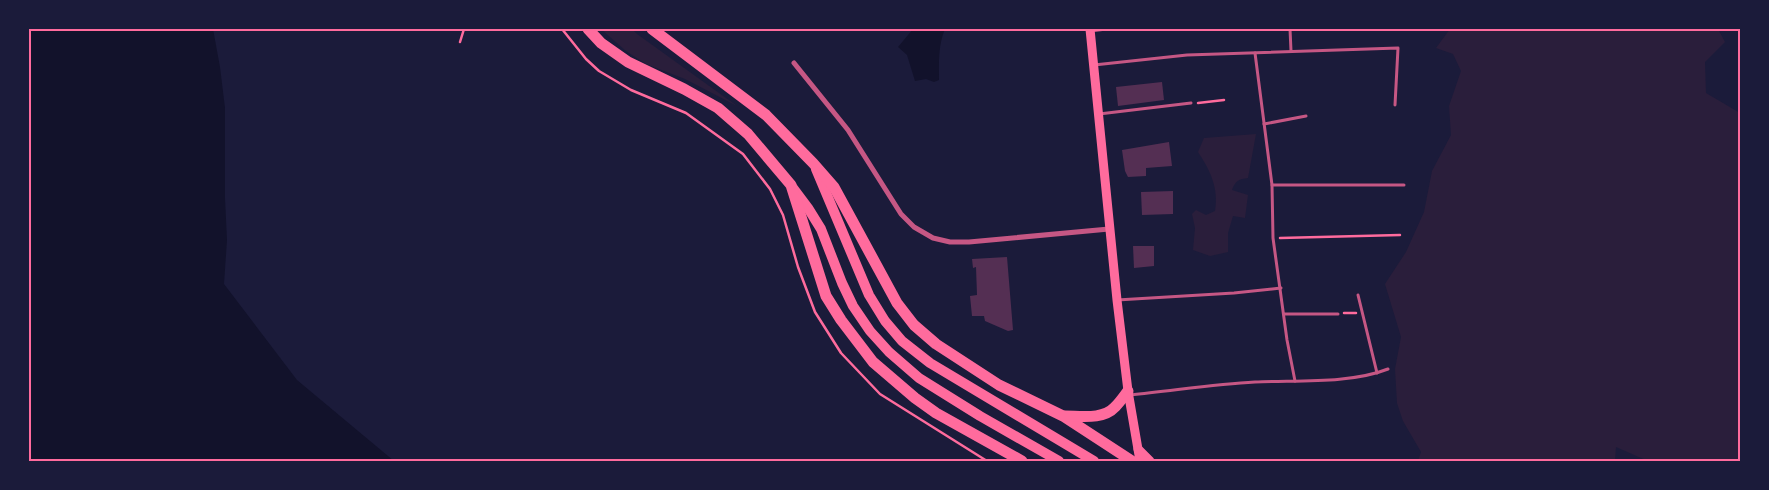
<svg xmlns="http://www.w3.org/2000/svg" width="1769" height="490" font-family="Lato,sans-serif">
	<rect width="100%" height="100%" fill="#1b1b3a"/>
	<g fill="#2a1e3b">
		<polygon points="601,29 632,29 637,34 737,106 685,79 646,64 626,51"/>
		<polygon points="1450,29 1718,29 1725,42 1705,62 1706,93 1740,113 1740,461 1648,461 1616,447 1615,461 1418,461 1421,452 1403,421 1397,403 1395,369 1401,337 1385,284 1406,252 1424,212 1432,171 1451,135 1449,106 1461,71 1453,54 1436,48"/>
		<path d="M1256 134 1248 178C1239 179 1235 181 1232 190L1248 195 1245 218 1233 216 1228 233V252L1210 256 1193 250 1195 228 1192 214 1196 210 1206 215 1215 211C1219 188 1210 170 1198 152L1204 138Z"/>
	</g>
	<g fill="#12122b">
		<polygon points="29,29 213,29 220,67 225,108 225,198 227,240 224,284 297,380 394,461 29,461"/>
		<path d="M913 29H945C938 46 939 62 939 80L934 82 926 79 915 81 907 55 898 47Z"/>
	</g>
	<g fill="#542f53">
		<polygon points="1162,82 1164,100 1118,106 1116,87"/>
		<polygon points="1169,142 1172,166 1146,168 1146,176 1128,177 1125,171 1122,150"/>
		<polygon points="1173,191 1173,214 1142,215 1141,192"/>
		<polygon points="1133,246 1154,246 1154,266 1134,268"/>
		<polygon points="1007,257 1013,330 1008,331 985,321 984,316 972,316 970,296 977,295 976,267 973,268 972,259"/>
	</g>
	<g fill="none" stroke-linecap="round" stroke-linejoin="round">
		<g stroke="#ff6b9d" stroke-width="2.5">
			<polyline points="562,29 586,59 599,71 631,90 686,113 743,154 770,189 783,215 798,267 815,312 841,353 880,394 987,461"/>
			<polyline points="460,42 464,29"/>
			<polyline points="1198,103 1224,100"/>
			<polyline points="1280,238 1400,235"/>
			<polyline points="1344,313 1356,313"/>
		</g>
		<g stroke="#c65784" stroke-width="3">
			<polyline points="1290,29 1291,51"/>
			<polyline points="1091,31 1106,29"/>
			<polyline points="1255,53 1272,185 1273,238 1287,340 1295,381"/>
			<polyline points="1094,65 1187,55 1398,48 1395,105"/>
			<polyline points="1099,114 1191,103"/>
			<polyline points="1264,124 1306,116"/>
			<polyline points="1272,185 1404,185"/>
			<polyline points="1358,295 1377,373"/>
			<polyline points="1117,300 1234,293 1281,288"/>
			<polyline points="1284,314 1338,314"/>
			<path d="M1130 395C1172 391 1214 384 1255 382 1296 380 1350 384 1388 369"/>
		</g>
		<polyline stroke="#c65784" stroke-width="5" points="794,63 848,130 901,214 914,227 933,238 950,242 969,242 1109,229"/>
		<g stroke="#ff6b9d" stroke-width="9">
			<polyline points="1090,29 1117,300 1128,391 1140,461"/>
			<polyline points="1138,449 1150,461"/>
		</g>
		<g stroke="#ff6b9d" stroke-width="10">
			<polyline points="816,169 869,295 885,321 902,341 930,363 1094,461"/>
			<polyline points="793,188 808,208 821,229 842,283 853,306 870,331 889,352 919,378 980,416 1059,461"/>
		</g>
		<g stroke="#ff6b9d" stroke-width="11">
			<polyline points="588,29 601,43 628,62 684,89 718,108 748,134 791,185 826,296 841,320 873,362 915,398 936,413 1022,461"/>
			<polyline points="652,29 766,115 813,163 834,187 897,303 914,325 936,344 999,385 1063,416 1132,461"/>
			<path d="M1065 416C1081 416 1103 420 1115 407 1120 402 1124 396 1128 391"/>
		</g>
	</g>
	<rect width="1769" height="490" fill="none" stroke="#1b1b3a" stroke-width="60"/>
	<rect x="30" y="30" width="1709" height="430" fill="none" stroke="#ff6b9d" stroke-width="2"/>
</svg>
